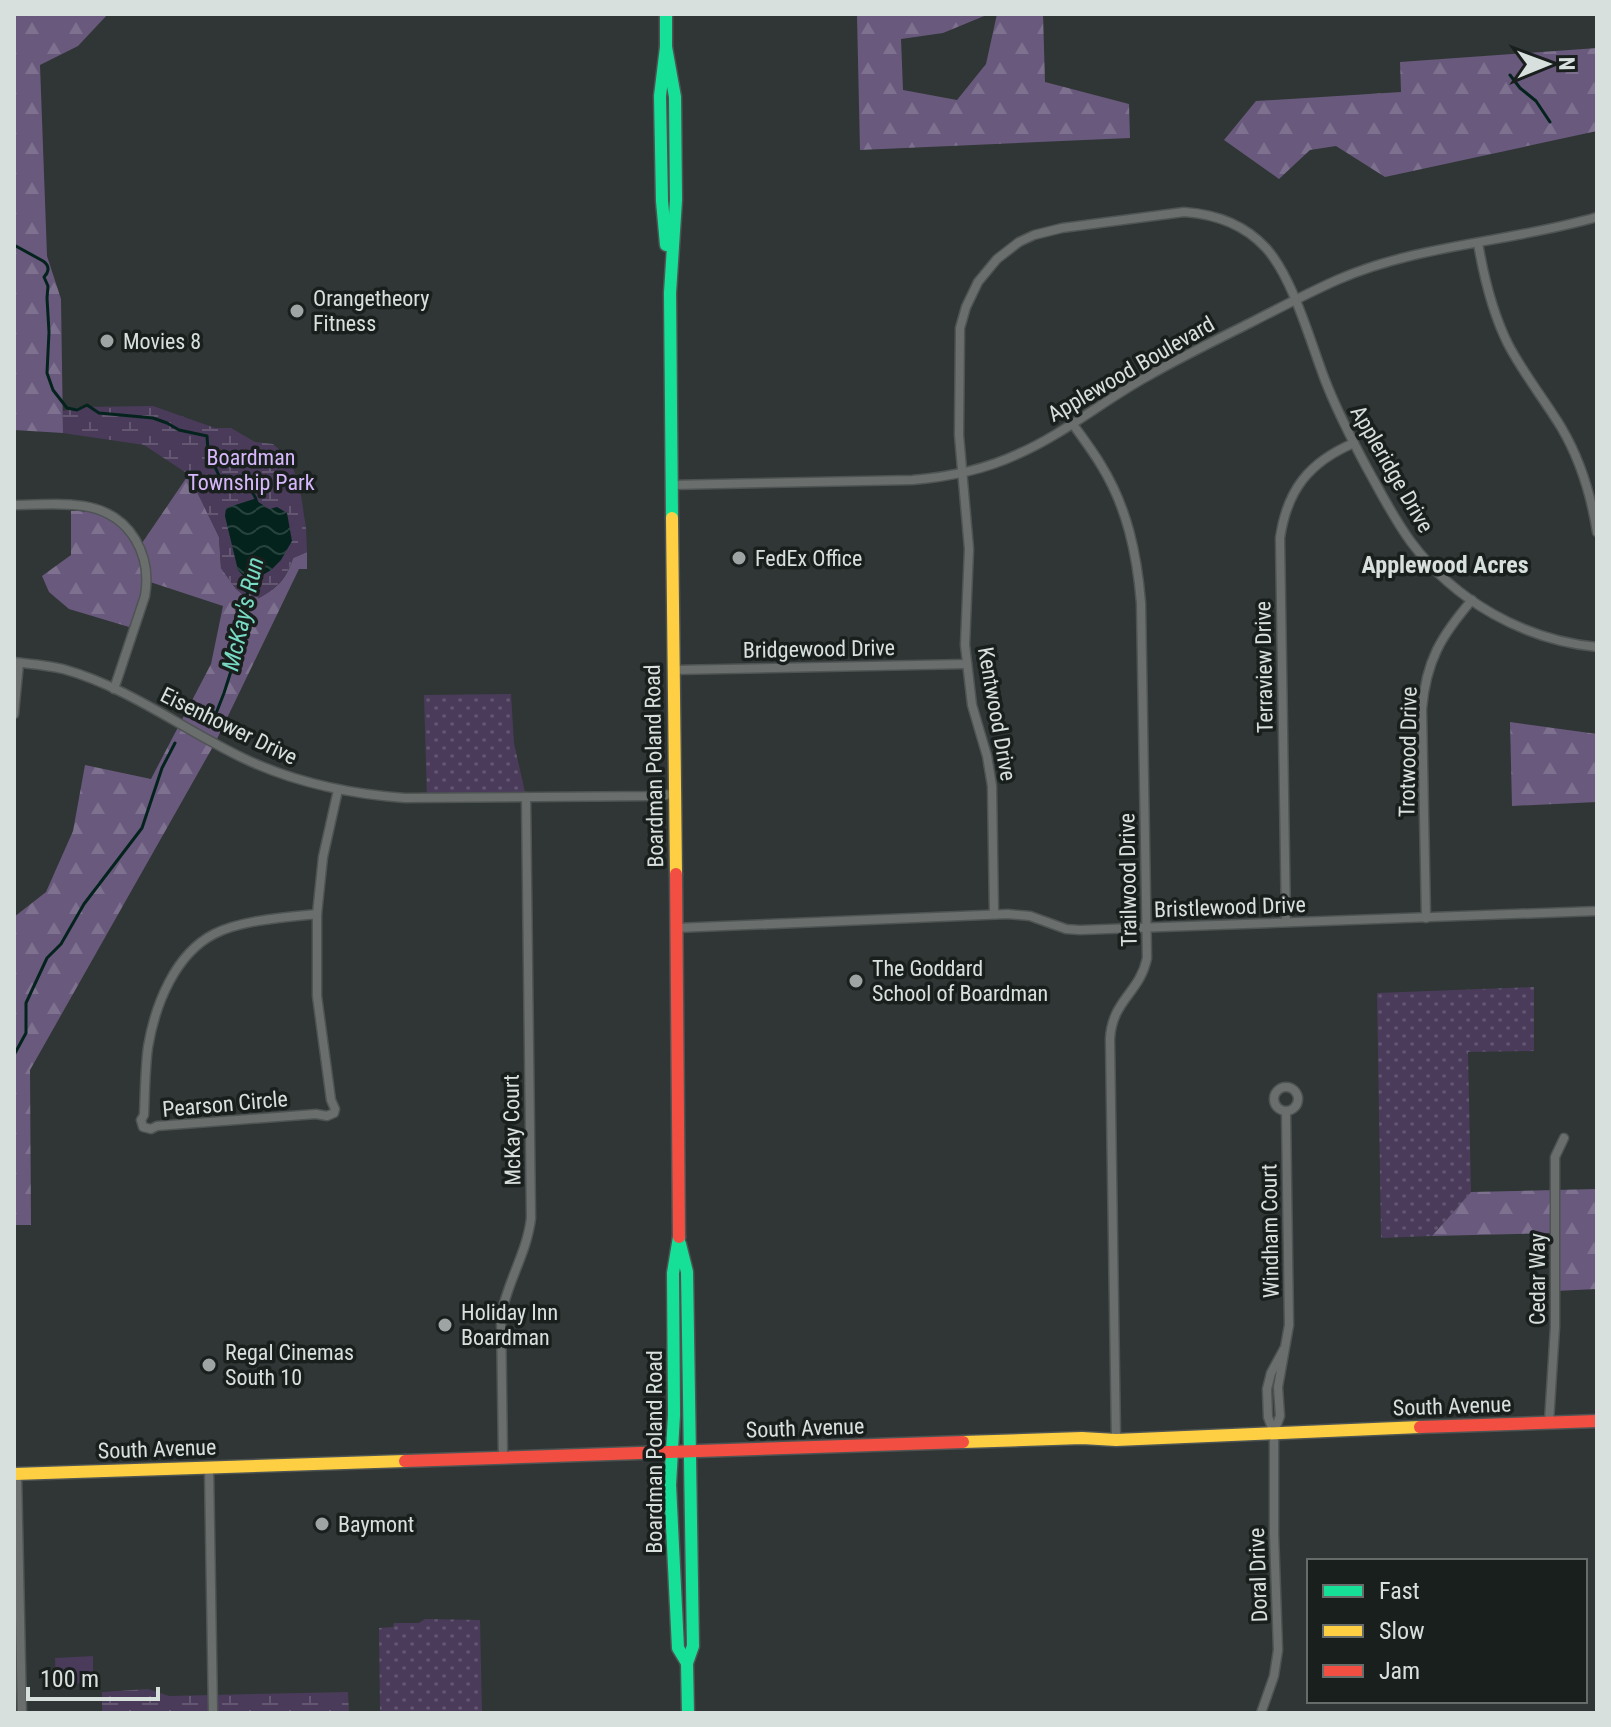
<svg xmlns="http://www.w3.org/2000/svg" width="1611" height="1727" font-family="'Roboto Condensed',sans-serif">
	<defs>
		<pattern id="green-dots" width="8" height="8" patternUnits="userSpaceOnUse" patternTransform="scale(2)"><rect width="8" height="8" fill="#4a3b5b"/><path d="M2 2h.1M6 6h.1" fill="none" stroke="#635772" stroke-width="1.8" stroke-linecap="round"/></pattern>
		<pattern id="forest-firs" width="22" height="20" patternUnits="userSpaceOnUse" patternTransform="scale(2)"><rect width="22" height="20" fill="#69597d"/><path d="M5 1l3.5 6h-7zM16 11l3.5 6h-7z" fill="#7e718f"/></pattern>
		<pattern id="wetland-marsh" width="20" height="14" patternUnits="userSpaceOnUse" patternTransform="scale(2)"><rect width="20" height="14" fill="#4a3b5b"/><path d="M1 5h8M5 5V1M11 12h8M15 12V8" fill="none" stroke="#635772"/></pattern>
		<pattern id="water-waves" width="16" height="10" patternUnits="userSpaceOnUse" patternTransform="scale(2)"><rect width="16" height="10" fill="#04231d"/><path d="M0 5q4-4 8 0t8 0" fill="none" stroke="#28433d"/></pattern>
	</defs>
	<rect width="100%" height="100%" fill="#2f3635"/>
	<g fill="url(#green-dots)">
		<polygon points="511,694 514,743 526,797 427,798 424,695"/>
		<polygon points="1534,987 1534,1051 1468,1052 1471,1192 1432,1236 1381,1238 1377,993"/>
		<polygon points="425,1619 480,1620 482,1713 380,1713 379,1628 393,1627 394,1623 419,1623"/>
	</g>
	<g fill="url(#forest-firs)">
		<polygon points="14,14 108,14 78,46 40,65 47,256 61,299 63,433 14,430"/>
		<polygon points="902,14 989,14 943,33 901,39 903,90 957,100 986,64 997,14 1043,14 1045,82 1129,104 1130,138 860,150 857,16"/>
		<polygon points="1597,48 1597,131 1385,177 1336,146 1310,150 1279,179 1224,140 1256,101 1401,92 1400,62"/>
		<path d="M189 474 219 537 221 568 236 589 251 601C273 592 286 582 293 558L307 552V569H299L215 743 30 1070 31 1225H14V917L46 892 73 831 85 765 151 779 211 664 223 606 147 581 140 546Z"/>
		<path d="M71 511C80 511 89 511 97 514 129 524 147 558 142 591 140 603 134 616 129 627L69 609 49 592 42 576 71 555Z"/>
		<polygon points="1510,722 1597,734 1597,802 1512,806"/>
		<polygon points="1597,1189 1597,1289 1555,1291 1554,1233 1432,1236 1471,1192"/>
	</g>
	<g fill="url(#wetland-marsh)" fill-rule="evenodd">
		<path d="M153 406 215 428H231L255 442 273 444 290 459 300 489 306 528 307 552 293 558C286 581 273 592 251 602L236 589 221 568 219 537 188 474 144 445 63 433V411L81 407ZM254 499 269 510 238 570 225 516Z"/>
		<polygon points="148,1689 169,1696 348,1692 349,1713 102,1713 102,1692"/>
	</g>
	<polygon fill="#4a3b5b" points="93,1656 93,1683 56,1684 55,1658"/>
	<polygon fill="url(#water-waves)" points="254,499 269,509 277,507 287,513 292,541 281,560 271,570 261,576 245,578 238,570 225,516 226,508"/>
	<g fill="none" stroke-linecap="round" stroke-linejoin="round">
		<g stroke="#04231d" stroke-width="3">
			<polyline points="1510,75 1520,88 1536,101 1550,122"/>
			<path d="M14 245 43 261C49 265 50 271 44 277L48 286 47 298 49 332 47 373 53 390 67 408 77 410 87 405 99 413 153 418 167 423 179 430 207 436 208 451 220 478C235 486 253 483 257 503"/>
			<polyline points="215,716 224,693 239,646 250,576"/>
			<polyline points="14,1055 26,1033 26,1003 47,958 61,944 84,904 142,828 162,768 175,743"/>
		</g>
		<g stroke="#4e5453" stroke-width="11">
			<g id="street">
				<path d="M1478 243C1484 278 1492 312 1508 344 1523 373 1544 399 1561 427 1580 459 1591 495 1597 532"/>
				<path d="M1072 423C1082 437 1092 450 1101 465 1127 507 1137 554 1141 603L1147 958C1140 993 1112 1000 1110 1039L1116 1440"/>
				<path d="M671 485 912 480C948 477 984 470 1018 454 1064 434 1104 400 1148 376 1181 357 1216 340 1250 323 1279 308 1308 293 1337 280 1419 244 1512 242 1597 217"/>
				<path d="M14 505C37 505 67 502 89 507 131 516 152 555 145 596L114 689"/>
				<path d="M14 662C30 664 47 665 63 669 128 687 184 730 245 759 296 783 350 794 405 798L654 796 674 794"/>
				<polyline points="673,670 967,664"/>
				<polyline points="14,714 19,663"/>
				<path d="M317 914V996L331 1100 335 1109 334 1113 327 1116 316 1114 157 1126 151 1129 143 1127 141 1120 144 1115C145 1092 145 1069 148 1047 155 1005 175 954 214 934 241 920 287 917 317 914Z"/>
				<polyline points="317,914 323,857 338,790"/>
				<path d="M994 914 992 786 987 756 972 705 965 645 969 549 959 435 960 328 966 307 978 282 997 259 1019 242 1034 235 1062 228 1184 212C1214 214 1244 224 1266 248 1293 278 1310 341 1325 380 1337 411 1352 440 1367 468 1381 493 1394 519 1411 542 1455 601 1524 640 1597 647"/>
				<path d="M1426 918 1422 709C1426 661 1441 636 1472 600"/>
				<path d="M1286 922 1280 538C1287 490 1309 462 1354 443"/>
				<polyline points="676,928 1008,914 1030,916 1066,929 1080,930 1597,911"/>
				<circle cx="1286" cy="1099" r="12"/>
				<polyline points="1549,1422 1555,1327 1555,1157 1564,1138"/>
				<polyline points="1274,1432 1280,1416 1278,1387 1289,1325 1286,1112"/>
				<path d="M503 1458 501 1316C507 1282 527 1253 531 1218L526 797"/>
				<polyline points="209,1468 213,1713"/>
				<polyline points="17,1474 22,1713"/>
				<polyline points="1261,1713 1274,1676 1278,1650 1274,1534 1274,1433 1268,1417 1267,1389 1271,1373 1284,1349"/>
			</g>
		</g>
		<g stroke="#4e5453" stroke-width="15">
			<g id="fast">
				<polyline points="666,14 666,47 660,96 662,201 666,245"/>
				<polyline points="666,47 675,97 676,200 670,293 672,518"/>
				<polyline points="679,1237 673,1273 674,1415 670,1485 678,1648 687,1663"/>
				<polyline points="680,1244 687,1272 693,1646 687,1663 688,1713"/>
			</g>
		</g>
		<g stroke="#4e5453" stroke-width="15">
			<g id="slow">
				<polyline points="672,518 676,874"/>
				<polyline points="963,1442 1082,1438 1116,1440 1420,1427"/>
				<polyline points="14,1474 405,1461"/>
			</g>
		</g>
		<g stroke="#4e5453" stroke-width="15">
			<g id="jam">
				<polyline points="676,874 679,1237"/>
				<polyline points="1420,1427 1597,1421"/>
				<polyline points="405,1461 963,1442"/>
			</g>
		</g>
		<use href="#street" stroke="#6a6e6d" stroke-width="8"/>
		<use href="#fast" stroke="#16e098" stroke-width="12"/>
		<use href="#slow" stroke="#ffcf43" stroke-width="12"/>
		<use href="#jam" stroke="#f24e42" stroke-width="12"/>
	</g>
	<g fill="#9da4a3" stroke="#191f1d" stroke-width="3">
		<circle cx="297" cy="311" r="8"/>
		<circle cx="107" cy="341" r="8"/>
		<circle cx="739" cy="558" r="8"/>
		<circle cx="856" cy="981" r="8"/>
		<circle cx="445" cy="1325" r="8"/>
		<circle cx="209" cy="1365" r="8"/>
		<circle cx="322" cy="1524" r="8"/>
	</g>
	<g text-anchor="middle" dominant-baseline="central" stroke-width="7" stroke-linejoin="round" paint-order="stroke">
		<g font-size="22" fill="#d8e0de" stroke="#191f1d" text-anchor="start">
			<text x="313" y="298">Orangetheory<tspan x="313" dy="25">Fitness</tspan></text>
			<text x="123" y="341">Movies 8</text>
			<text x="755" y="558">FedEx Office</text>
			<text x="872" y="968">The Goddard<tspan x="872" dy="25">School of Boardman</tspan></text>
			<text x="461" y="1312">Holiday Inn<tspan x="461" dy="25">Boardman</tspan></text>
			<text x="225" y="1352">Regal Cinemas<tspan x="225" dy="25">South 10</tspan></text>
			<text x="338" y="1524">Baymont</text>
		</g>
		<g font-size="22" fill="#d8e0de" stroke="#191f1d">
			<text transform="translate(1131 369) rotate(-30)">Applewood Boulevard</text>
			<text transform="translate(1392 469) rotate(60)">Appleridge Drive</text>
			<text transform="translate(819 649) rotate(-1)">Bridgewood Drive</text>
			<text transform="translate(1264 667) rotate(-91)">Terraview Drive</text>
			<text transform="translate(997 714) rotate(80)">Kentwood Drive</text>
			<text transform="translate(229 726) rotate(26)">Eisenhower Drive</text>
			<text transform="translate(1408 752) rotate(-89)">Trotwood Drive</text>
			<text transform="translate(654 766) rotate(-91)">Boardman Poland Road</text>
			<text transform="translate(1128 880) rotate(-91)">Trailwood Drive</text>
			<text transform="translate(1230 907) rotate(-2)">Bristlewood Drive</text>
			<text transform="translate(225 1104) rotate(-5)">Pearson Circle</text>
			<text transform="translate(512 1130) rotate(-91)">McKay Court</text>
			<text transform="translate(1270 1231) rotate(-91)">Windham Court</text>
			<text transform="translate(1537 1279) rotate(-90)">Cedar Way</text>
			<text transform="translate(1452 1406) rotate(-2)">South Avenue</text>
			<text transform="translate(805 1428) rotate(-2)">South Avenue</text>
			<text transform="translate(157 1449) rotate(-2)">South Avenue</text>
			<text transform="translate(654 1452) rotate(-90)">Boardman Poland Road</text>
			<text transform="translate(1258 1575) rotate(-92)">Doral Drive</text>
		</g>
		<g font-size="22" fill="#d8b8fc" stroke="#191f1d">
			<text x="251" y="457">Boardman<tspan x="251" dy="25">Township Park</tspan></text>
		</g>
		<g font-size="24" font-weight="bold" fill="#d8e0de" stroke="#191f1d">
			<text x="1445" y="565">Applewood Acres</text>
		</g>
		<g font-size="24" font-style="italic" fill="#78dbc5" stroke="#191f1d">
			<text transform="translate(243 614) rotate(-77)">McKay's Run</text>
		</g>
	</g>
	<rect width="1611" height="1727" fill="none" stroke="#d8e0de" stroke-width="32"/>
	<rect x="1307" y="1559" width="280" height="144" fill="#191f1d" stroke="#656c6a" stroke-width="2"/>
	<rect x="1323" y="1585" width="40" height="12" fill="#16e098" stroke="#656c6a" stroke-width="2"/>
	<text x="1379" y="1599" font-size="24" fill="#d8e0de">Fast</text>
	<rect x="1323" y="1625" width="40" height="12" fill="#ffcf43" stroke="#656c6a" stroke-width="2"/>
	<text x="1379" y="1639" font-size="24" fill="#d8e0de">Slow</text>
	<rect x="1323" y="1665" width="40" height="12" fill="#f24e42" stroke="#656c6a" stroke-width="2"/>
	<text x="1379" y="1679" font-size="24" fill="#d8e0de">Jam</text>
	<g transform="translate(1547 64) rotate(89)" stroke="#191f1d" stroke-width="6" paint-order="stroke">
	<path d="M0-6L14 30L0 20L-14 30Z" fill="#d8e0de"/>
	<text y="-12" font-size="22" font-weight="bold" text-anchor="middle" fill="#d8e0de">N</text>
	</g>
	<path d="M28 1687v12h130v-12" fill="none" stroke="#d8e0de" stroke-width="4"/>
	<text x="40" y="1687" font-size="24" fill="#d8e0de" stroke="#191f1d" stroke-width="6" paint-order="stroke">100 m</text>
</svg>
